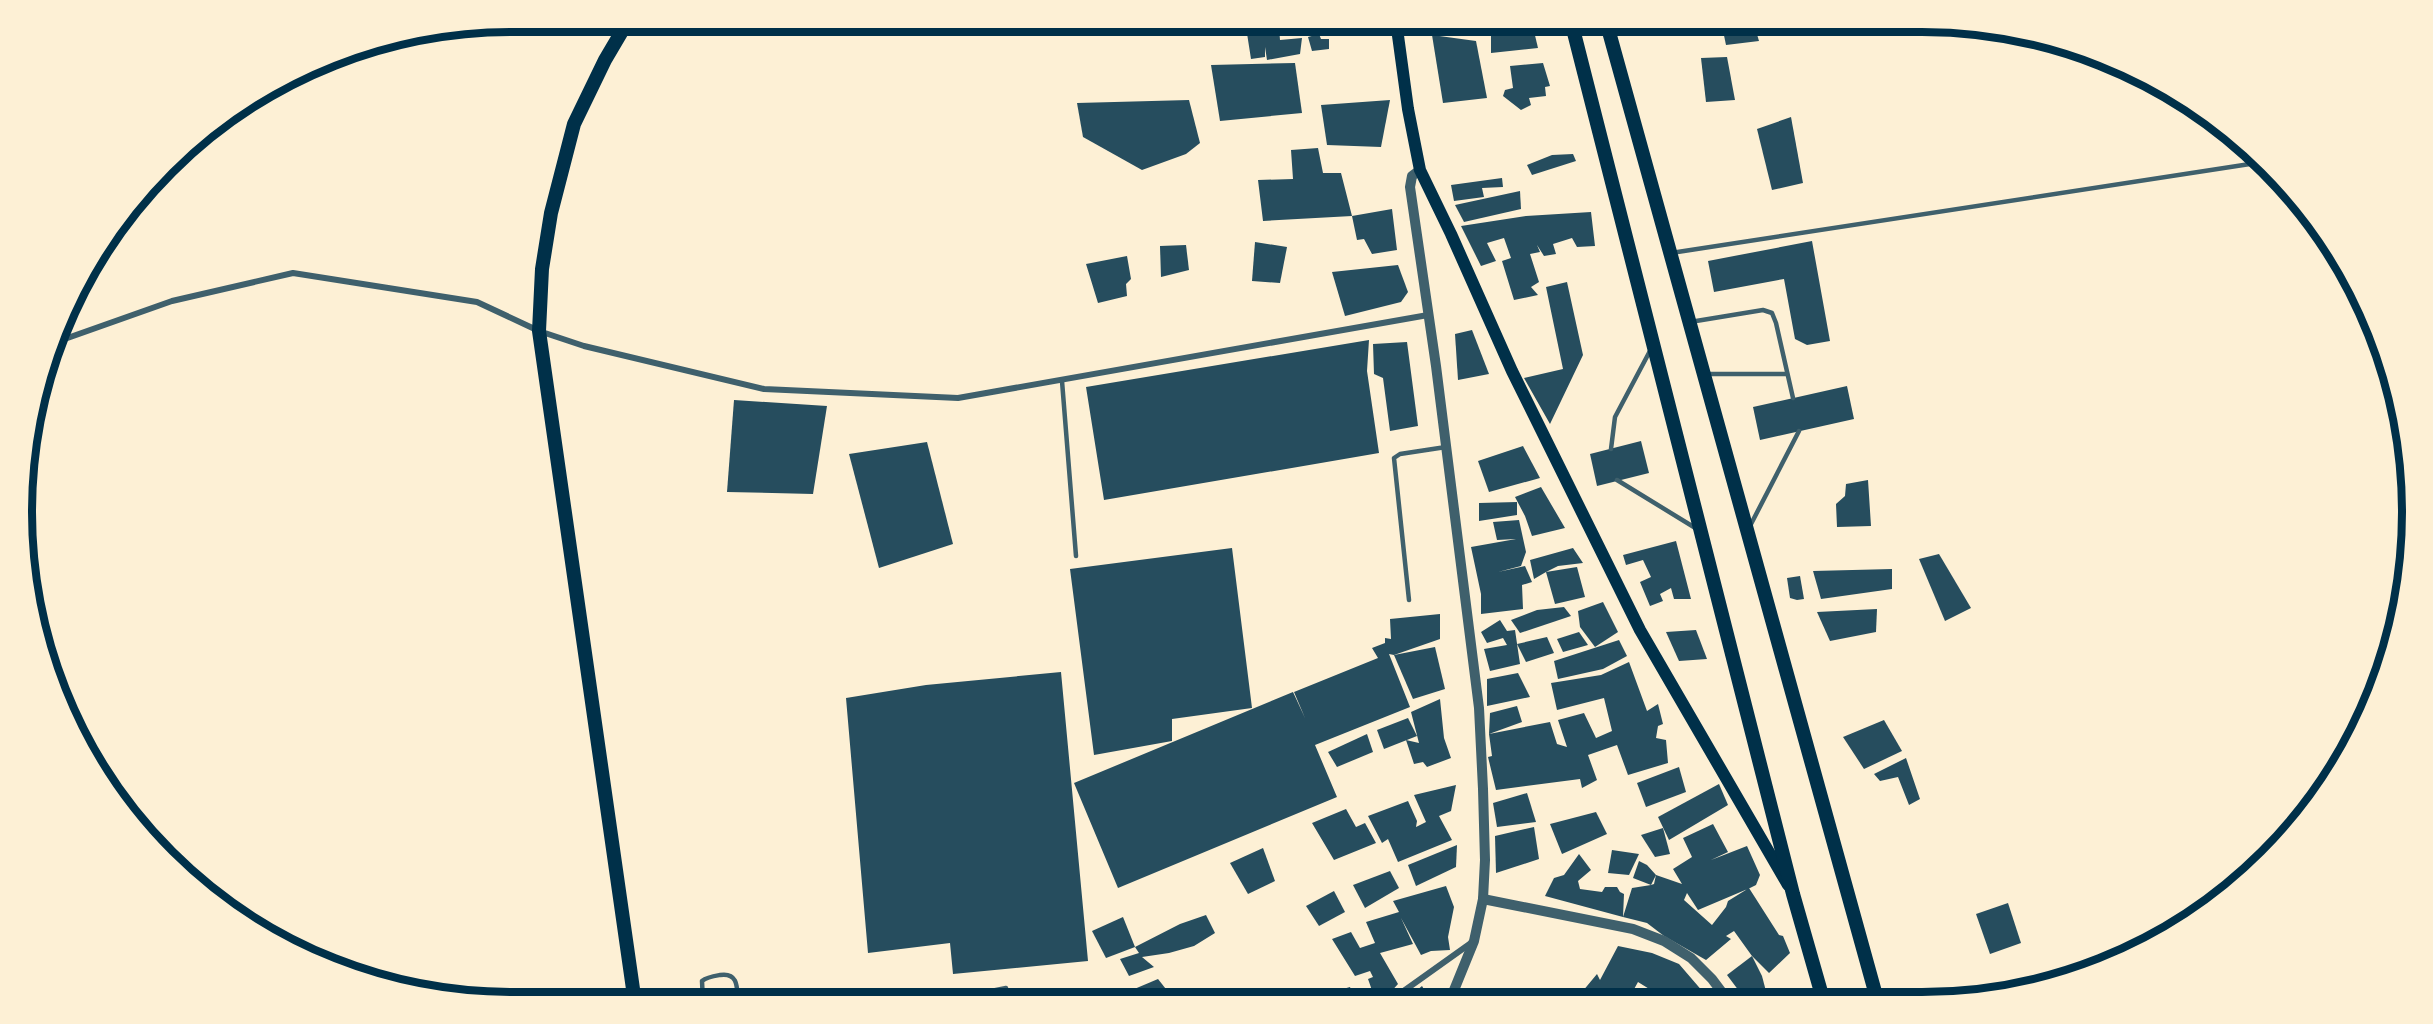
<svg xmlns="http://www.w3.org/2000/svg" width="2433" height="1024" font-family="'IBM Plex Sans',sans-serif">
	<rect width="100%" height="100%" fill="#fdf0d5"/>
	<g fill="#264d5e">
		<polygon points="1283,21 1319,21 1319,28 1283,33"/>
		<polygon points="1330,21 1366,21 1364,28 1335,34"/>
		<polygon points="1721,21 1753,21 1759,41 1726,45"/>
		<polygon points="1267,24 1279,28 1280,40 1302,38 1300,54 1267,60 1265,47 1265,57 1251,59 1246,27"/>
		<polygon points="1533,27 1538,48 1491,53 1491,36"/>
		<polygon points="1319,34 1321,39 1329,39 1329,49 1312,51 1308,37"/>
		<polygon points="1432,35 1476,41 1487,98 1443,103"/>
		<polygon points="1727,57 1735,100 1706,102 1701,58"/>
		<polygon points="1295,63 1302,113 1220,121 1211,65"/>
		<polygon points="1543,63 1550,86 1545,87 1546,96 1529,98 1531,105 1521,110 1503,96 1505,90 1513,88 1510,66"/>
		<polygon points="1189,100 1200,143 1186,154 1142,170 1083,137 1077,103"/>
		<polygon points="1390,100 1381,147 1327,145 1321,105"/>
		<polygon points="1791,117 1803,183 1772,190 1757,129"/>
		<polygon points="1318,148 1323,173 1341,173 1352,216 1263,221 1258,180 1293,179 1291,150"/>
		<polygon points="1573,154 1576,161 1532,175 1527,165 1552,155"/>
		<polygon points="1502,178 1503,187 1482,188 1484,197 1454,201 1451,185"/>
		<polygon points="1520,191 1521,209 1464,222 1455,205"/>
		<polygon points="1392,209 1397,250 1372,254 1364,239 1357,240 1352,216"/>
		<polygon points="1591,212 1595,246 1577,247 1572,238 1553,244 1556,254 1544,256 1537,245 1540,252 1530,254 1539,282 1531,287 1538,295 1514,300 1502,261 1511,258 1504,238 1487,243 1496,261 1481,266 1461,226 1526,216"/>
		<polygon points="1812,241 1830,341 1807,345 1795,339 1784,279 1714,292 1708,261"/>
		<polygon points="1255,242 1287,247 1280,283 1252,281"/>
		<polygon points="1186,245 1189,270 1161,277 1160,246"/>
		<polygon points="1127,256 1131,279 1126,284 1127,296 1098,303 1086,264"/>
		<polygon points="1398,265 1408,292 1401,302 1345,316 1332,272"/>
		<polygon points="1567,282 1583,355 1550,424 1524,378 1563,369 1546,287"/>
		<polygon points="1472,330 1489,374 1458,380 1455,334"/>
		<polygon points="1369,340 1367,371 1379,453 1104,500 1086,387"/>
		<polygon points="1407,342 1418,426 1390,431 1383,378 1374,374 1373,344"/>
		<polygon points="1847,386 1854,419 1760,440 1753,407"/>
		<polygon points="734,400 827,406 813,494 727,492"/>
		<polygon points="1641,441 1649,473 1597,486 1590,454"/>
		<polygon points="927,442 953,544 879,568 849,454"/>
		<polygon points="1523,446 1540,478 1489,492 1478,461"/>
		<polygon points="1868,480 1871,526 1837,527 1836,504 1845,496 1846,484"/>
		<polygon points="1541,487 1565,528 1532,536 1525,516 1515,497"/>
		<polygon points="1517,502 1517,515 1479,521 1479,503"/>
		<polygon points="1519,520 1526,552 1521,566 1498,572 1525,566 1532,582 1522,585 1523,609 1481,614 1481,594 1471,547 1516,539 1497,540 1493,522"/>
		<polygon points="1676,541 1691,599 1674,599 1671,588 1660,594 1663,601 1650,606 1640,582 1651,577 1643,560 1626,565 1623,555"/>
		<polygon points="1232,548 1252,708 1172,719 1172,741 1094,755 1070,569"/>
		<polygon points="1573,548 1583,563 1558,566 1546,572 1577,567 1585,597 1555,604 1546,572 1534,579 1530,560"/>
		<polygon points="1939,554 1971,608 1945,621 1919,559"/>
		<polygon points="1892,569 1892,589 1821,599 1813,571"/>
		<polygon points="1800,576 1804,599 1797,600 1790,598 1787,578"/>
		<polygon points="1603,602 1618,632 1595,647 1580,627 1578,611"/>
		<polygon points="1564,607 1571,616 1520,633 1511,620 1537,610"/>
		<polygon points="1877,609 1876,632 1830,641 1817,612"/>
		<polygon points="1440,614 1440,639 1394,655 1389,654 1410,707 1315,745 1337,797 1118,888 1074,783 1293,692 1305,718 1294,692 1378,658 1372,648 1385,643 1385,638 1391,639 1390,619"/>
		<polygon points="1500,620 1507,631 1515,630 1520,664 1490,671 1484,649 1507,645 1503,638 1487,643 1481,632"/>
		<polygon points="1696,630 1707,659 1679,661 1666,632"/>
		<polygon points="1579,632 1588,645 1563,652 1557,639"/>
		<polygon points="1547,637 1554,653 1526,662 1517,644"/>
		<polygon points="1619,640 1627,656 1603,669 1558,679 1554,661"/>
		<polygon points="1435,647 1445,689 1413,699 1394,655"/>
		<polygon points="1629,662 1647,711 1658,704 1663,724 1658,726 1656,738 1666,740 1668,763 1628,775 1617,745 1588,755 1597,780 1582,788 1580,779 1496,790 1488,757 1492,756 1489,734 1490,713 1517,706 1522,722 1489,734 1550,722 1557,744 1567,747 1558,720 1584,713 1596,738 1612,731 1604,698 1557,710 1551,683 1601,675"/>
		<polygon points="1061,672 1088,961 953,974 950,943 868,953 846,698 926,685"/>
		<polygon points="1518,673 1530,697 1487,706 1487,679"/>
		<polygon points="1440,699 1444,738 1451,758 1427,767 1423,762 1414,764 1406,740 1419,743 1411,712"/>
		<polygon points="1408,718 1417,736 1384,749 1377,730"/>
		<polygon points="1884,720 1902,751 1864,769 1843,737"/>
		<polygon points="1367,734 1373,752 1337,767 1328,752"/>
		<polygon points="1906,758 1920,799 1909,805 1898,777 1880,781 1874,774"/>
		<polygon points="1679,767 1686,792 1646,807 1637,783"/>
		<polygon points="1719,784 1728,805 1669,840 1658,817"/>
		<polygon points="1456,785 1451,811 1439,816 1452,840 1398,862 1388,839 1382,843 1368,816 1408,801 1417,821 1416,827 1426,822 1414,795"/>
		<polygon points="1527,793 1536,822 1497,827 1493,803"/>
		<polygon points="1346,809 1356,827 1365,823 1376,843 1334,860 1312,823"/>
		<polygon points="1596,812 1607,834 1562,854 1550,824"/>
		<polygon points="1713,824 1728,852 1711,860 1747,846 1760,875 1756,885 1750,888 1698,910 1687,893 1684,900 1712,925 1726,907 1728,901 1749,888 1779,935 1783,936 1790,953 1769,973 1752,956 1734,931 1726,936 1731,939 1706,960 1664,936 1647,923 1623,917 1632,888 1651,885 1633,878 1639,861 1647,865 1656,875 1651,885 1654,884 1656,875 1682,884 1673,869 1692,857 1683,838"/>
		<polygon points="1534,827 1539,859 1496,873 1495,836"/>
		<polygon points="1663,828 1670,854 1655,857 1641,835"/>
		<polygon points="1457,845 1456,867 1416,886 1408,865"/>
		<polygon points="1263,848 1275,881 1248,894 1230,863"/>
		<polygon points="1612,850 1639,854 1629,875 1608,873"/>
		<polygon points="1579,854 1591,870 1578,881 1580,889 1602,892 1605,887 1617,887 1620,892 1624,894 1623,917 1545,896 1554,878 1564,875"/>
		<polygon points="1390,871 1399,888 1365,908 1353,885"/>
		<polygon points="1446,886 1454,907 1448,937 1450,950 1431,951 1421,955 1401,918 1413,944 1380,953 1398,984 1388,995 1374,996 1368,979 1373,977 1370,971 1355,976 1332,939 1351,932 1360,948 1375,943 1366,922 1399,912 1393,901"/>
		<polygon points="1334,891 1345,912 1319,926 1306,906"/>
		<polygon points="2008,903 2021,943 1990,954 1976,914"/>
		<polygon points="1206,915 1215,933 1194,946 1169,953 1142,957 1154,967 1129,976 1120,959 1139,953 1135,947 1180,924"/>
		<polygon points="1123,917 1135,947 1106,958 1092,931"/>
		<polygon points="1618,946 1652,953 1679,964 1710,1000 1667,1000 1638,982 1628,1000 1580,1000 1577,998 1597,974 1600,980"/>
		<polygon points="1752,956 1762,976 1768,999 1745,999 1727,975"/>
		<polygon points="1158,979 1173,998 1165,1001 1106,1001"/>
		<polygon points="1422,986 1428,996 1425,1000 1405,1000"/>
		<polygon points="1350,987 1355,1001 1317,1001 1315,997"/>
		<polygon points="1094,991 1096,1001 1032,1002 1032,1000"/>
		<polygon points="1245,992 1249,1001 1222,1001"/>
	</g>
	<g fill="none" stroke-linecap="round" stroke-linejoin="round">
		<g stroke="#3f606c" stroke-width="4.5">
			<polyline points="1671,253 2263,162"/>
			<polyline points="1690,322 1763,310 1772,313 1776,323 1793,398"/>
			<polyline points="1706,374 1787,374"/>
			<polyline points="1062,381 1076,556"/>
			<polyline points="1611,449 1615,417 1651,349"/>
			<polyline points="1617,480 1697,529"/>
			<polyline points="1750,526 1799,431"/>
			<polyline points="1409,600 1394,458 1400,454 1446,447"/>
			<path d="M703 1002 702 981C707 977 714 976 720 975 739 972 737 989 738 1002"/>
			<polyline points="936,1002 1006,988"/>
		</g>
		<g stroke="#3f606c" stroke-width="6">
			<polyline points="59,341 172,301 293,273 477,302 539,331 584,346 764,389 958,398 1428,315"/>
			<polyline points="1391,1000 1471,943"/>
		</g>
		<g stroke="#3f606c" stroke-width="10">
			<polyline points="1420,170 1412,176 1410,187 1436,366 1479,708 1483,789 1485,860 1483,899 1474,941 1450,1000"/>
			<polyline points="1483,899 1633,929 1664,941 1691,958 1712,979 1727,999"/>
		</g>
		<polyline stroke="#003049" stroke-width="12" points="1396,21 1408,109 1420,170 1451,234 1512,371 1640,630 1788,885"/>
		<g stroke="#003049" stroke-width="14">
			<polyline points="628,21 605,60 574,124 551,213 542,269 539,331 635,1003"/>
			<polyline points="1571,21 1793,894 1823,999"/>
			<polyline points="1606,21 1877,999"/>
		</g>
	</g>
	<path d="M0 0H2433V1024H0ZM512 32H1922A480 480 0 0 1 2402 512V512A480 480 0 0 1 1922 992H512A480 480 0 0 1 32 512V512A480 480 0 0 1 512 32Z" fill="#fdf0d5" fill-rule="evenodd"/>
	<path fill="none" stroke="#003049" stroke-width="8" d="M512 32H1922A480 480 0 0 1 2402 512V512A480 480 0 0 1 1922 992H512A480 480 0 0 1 32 512V512A480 480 0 0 1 512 32Z"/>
</svg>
